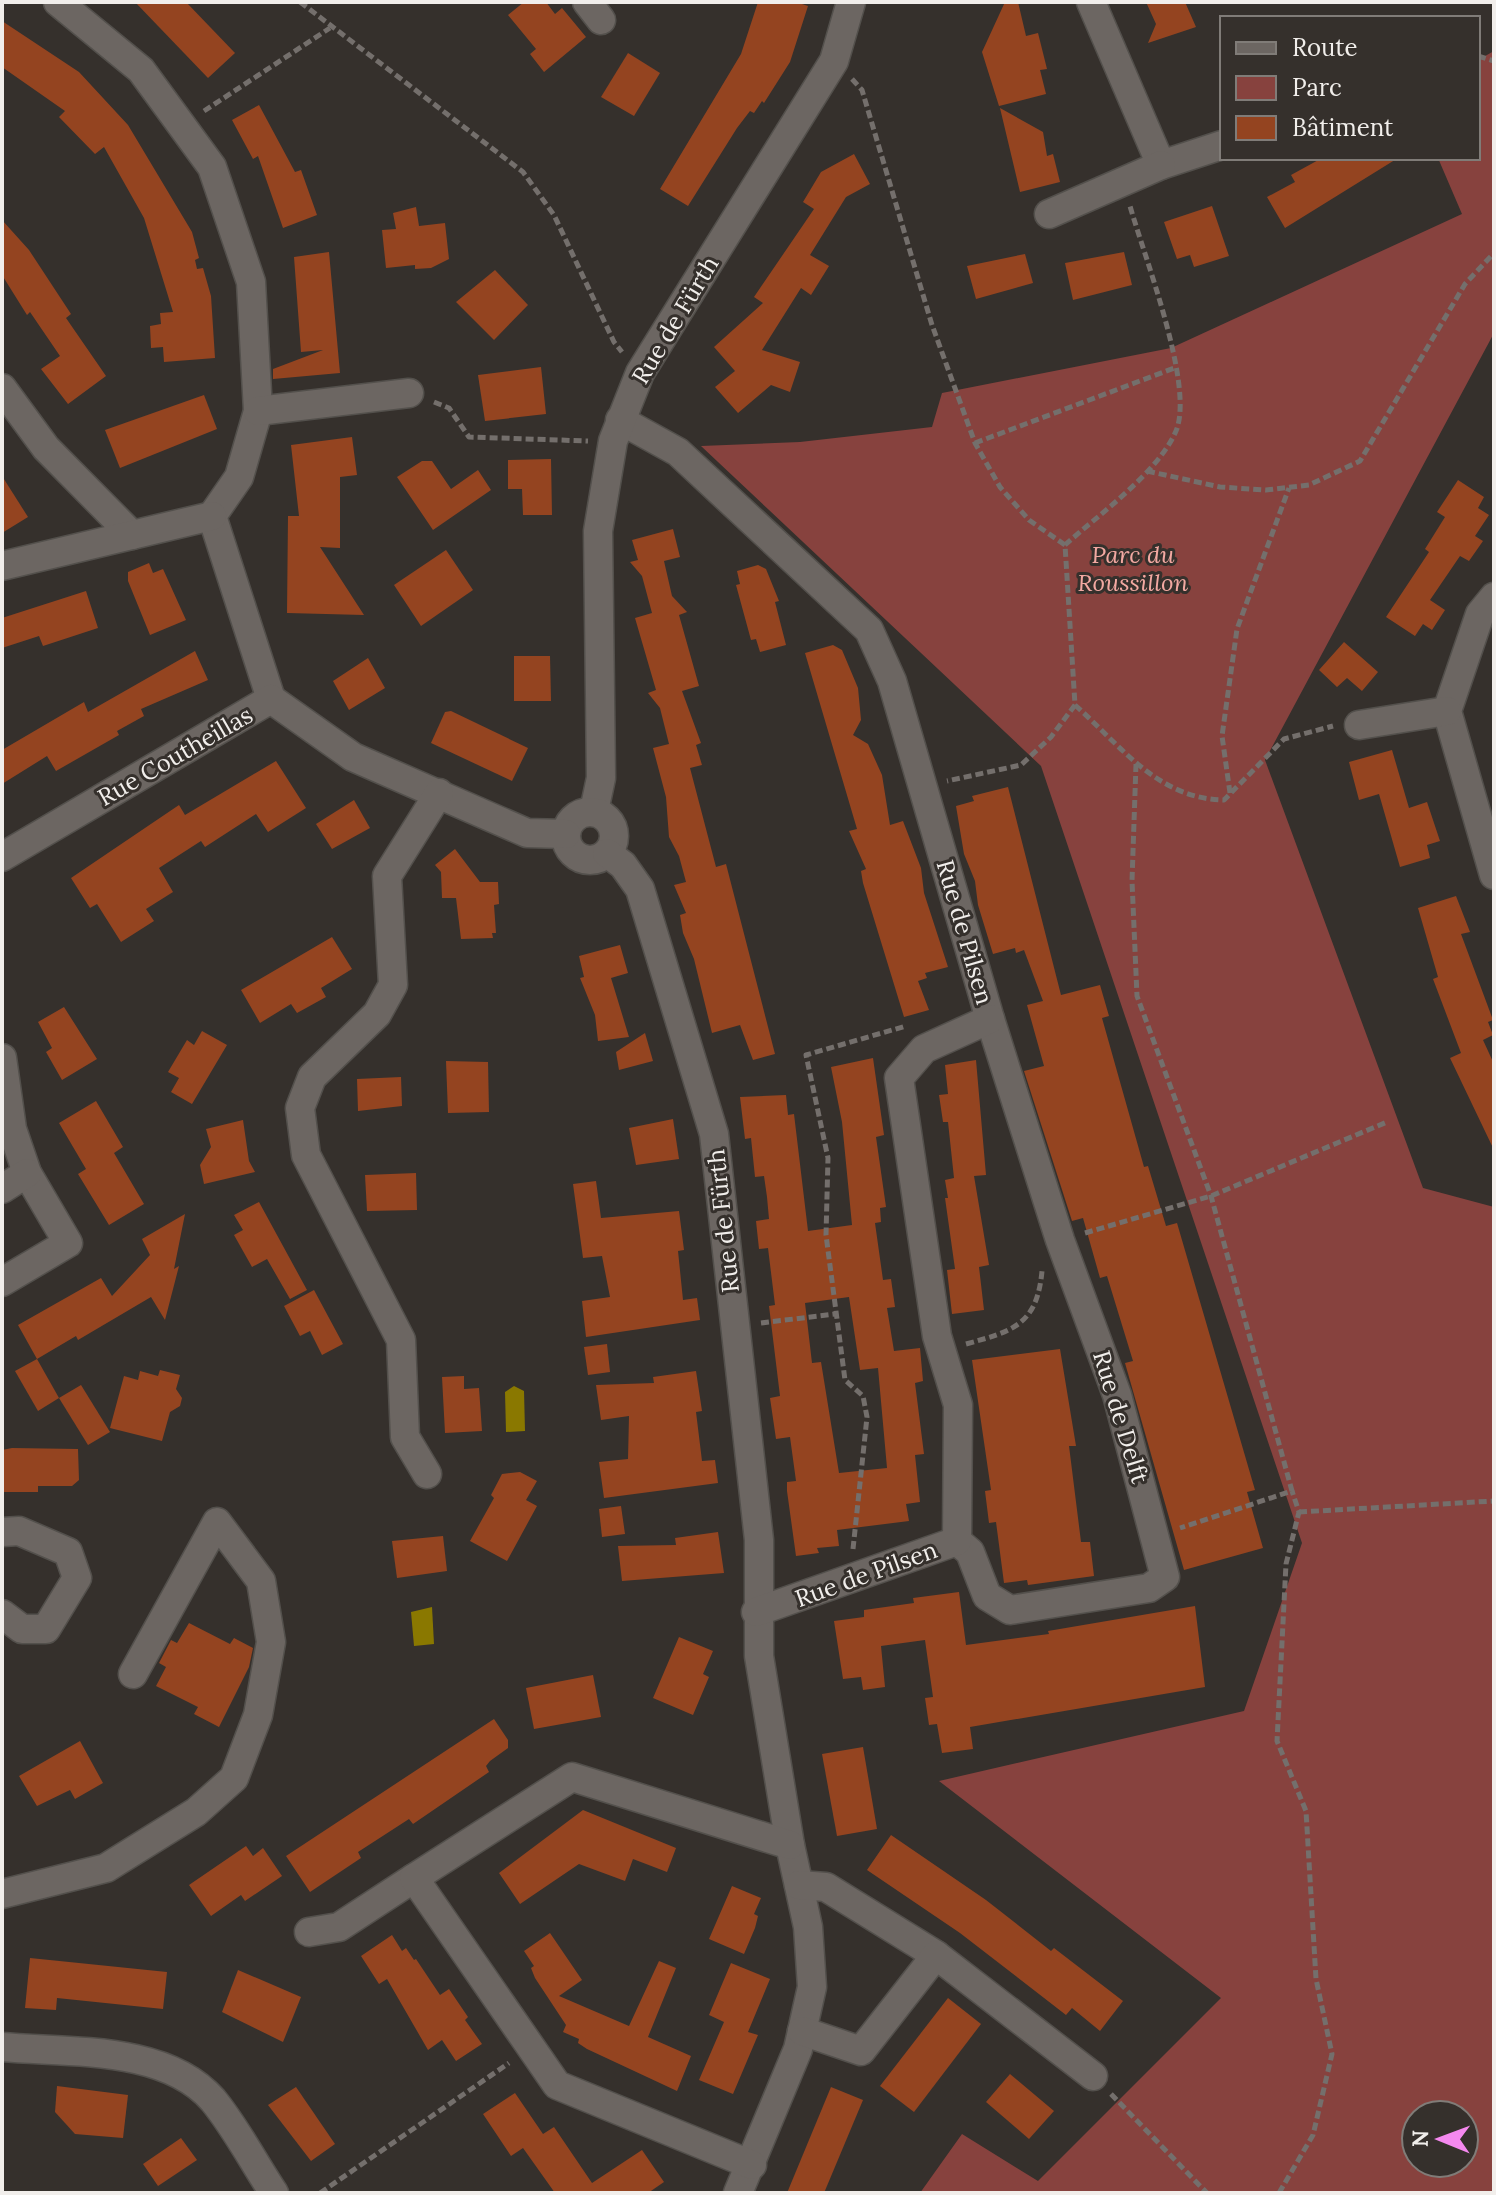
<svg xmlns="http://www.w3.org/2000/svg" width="1496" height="2195" font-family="Lora,serif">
	<rect width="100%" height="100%" fill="#35302c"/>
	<path fill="#87423e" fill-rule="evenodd" d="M1494 51V333L1265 760 1423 1188 1494 1207V2193H920L962 2134 1038 2181 1221 1998 939 1781 1244 1711 1302 1543 1041 766 701 446 800 442 932 427 942 393 1171 348 1462 214 1438 158H1478V60ZM1416 2115H1464V2163H1416Z"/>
	<g fill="#8a7800">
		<polygon points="514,1386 524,1391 525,1431 506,1432 505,1392"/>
		<polygon points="432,1607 434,1644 414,1646 411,1612"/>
	</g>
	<g fill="#944420" fill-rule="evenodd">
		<polygon points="135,2 186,2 235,53 208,78"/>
		<polygon points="524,2 546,2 555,14 562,8 586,37 544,72 530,54 536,49 508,15"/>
		<polygon points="758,2 796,2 808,6 790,62 764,103 762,101 754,113 750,111 737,128 688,206 660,189 741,54"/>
		<polygon points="1005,2 1018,2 1026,36 1038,33 1047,69 1040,70 1046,94 999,106 982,52"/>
		<polygon points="1146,2 1185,2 1196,27 1148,43 1156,24"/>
		<polygon points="2,21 79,72 128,125 192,232 199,258 195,260 197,269 203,268 211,296 215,358 164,362 163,347 151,348 150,326 161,324 160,313 173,312 144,218 104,147 95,154 59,117 65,111 2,67"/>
		<polygon points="628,53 660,73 634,116 601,97"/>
		<polygon points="259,105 295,172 301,170 317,215 283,228 258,156 253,159 232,120"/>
		<polygon points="1000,108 1043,132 1047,156 1053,154 1060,182 1020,192"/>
		<polygon points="854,154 870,184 846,197 810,255 829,266 811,295 801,288 762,350 800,362 790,392 771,385 738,413 715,387 735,371 714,347 763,303 754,297 814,209 803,202 821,172"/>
		<polygon points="1322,158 1398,158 1285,228 1267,197 1295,182 1291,175"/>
		<polygon points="1212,206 1229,256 1194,267 1190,255 1177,259 1164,222"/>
		<polygon points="416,207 419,226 445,223 449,259 431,268 415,269 415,265 386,268 382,230 396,229 393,213"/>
		<polygon points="2,220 29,250 71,314 66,318 106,376 68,404 41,369 60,356 30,312 27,315 2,275"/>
		<polygon points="329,252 340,373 273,379 273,369 323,350 301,352 294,257"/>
		<polygon points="1124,252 1132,285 1073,300 1065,263"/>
		<polygon points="1025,254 1033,283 976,299 967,266"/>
		<polygon points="495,270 528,305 494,340 456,302"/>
		<polygon points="541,367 546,414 485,421 478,375"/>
		<polygon points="204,395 217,429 120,468 105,430"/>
		<polygon points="352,437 357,475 340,477 340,548 320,547 364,615 287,613 288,516 299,516 291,445"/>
		<polygon points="551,459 552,515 523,515 522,489 508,489 508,460"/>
		<polygon points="422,461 432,461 451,489 478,470 491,490 433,530 397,477"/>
		<polygon points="2,476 28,517 2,533"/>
		<polygon points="1458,480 1484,497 1478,508 1489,515 1475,536 1483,541 1469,561 1460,556 1430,600 1445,610 1432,630 1423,624 1415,636 1386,617 1429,552 1425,549 1445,517 1437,512"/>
		<polygon points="673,529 680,557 664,561 672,596 687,612 679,615 699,686 682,691 701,743 696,745 702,765 690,768 716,867 726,864 775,1054 753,1060 740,1025 712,1033 694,959 683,933 680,915 686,913 674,885 686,882 679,856 669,837 666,797 653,748 669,744 660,708 648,693 656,690 635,618 652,613 642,576 630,562 638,560 632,540"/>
		<polygon points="446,550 473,590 421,626 394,585"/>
		<polygon points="149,563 153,573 163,569 186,620 150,635 128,581 128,572"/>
		<polygon points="758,565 766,569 779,601 775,602 786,645 760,652 756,639 751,640 736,585 740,584 737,571"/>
		<polygon points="86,591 98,628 43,646 39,636 2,648 2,618"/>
		<polygon points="1344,642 1378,672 1362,691 1347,678 1337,687 1319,670"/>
		<polygon points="833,645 842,650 858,688 861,720 853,735 868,744 882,775 890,825 903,821 921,868 924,893 948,967 925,973 927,978 918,981 929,1010 904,1017 863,883 861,871 866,869 849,831 857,829 805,653"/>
		<polygon points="195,651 208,680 141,709 144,716 117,731 119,735 56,771 47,756 2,784 2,750 84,702 88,712"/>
		<polygon points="514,656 550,656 551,701 514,701"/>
		<polygon points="368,658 385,688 349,710 333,681"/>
		<polygon points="451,711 528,748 512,781 431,743 445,712"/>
		<polygon points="1392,750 1409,808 1427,802 1440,841 1427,845 1430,858 1400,867 1379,794 1359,800 1349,762"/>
		<polygon points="276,761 306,808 268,832 256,814 205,847 201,841 159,868 173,892 146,909 154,921 121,942 97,904 90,908 71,878 179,805 185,815"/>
		<polygon points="1008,787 1061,995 1100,985 1109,1016 1102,1018 1144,1167 1148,1166 1166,1226 1177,1223 1255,1490 1247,1492 1263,1548 1184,1570 1125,1363 1133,1361 1107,1276 1100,1278 1083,1218 1072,1221 1024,1071 1044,1066 1027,1005 1043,1001 1024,950 1016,953 1015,948 993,954 978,905 975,881 964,854 956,806 974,801 972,796"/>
		<polygon points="354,800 370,828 332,849 316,824"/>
		<polygon points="455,849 480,882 498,882 499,904 494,905 496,933 492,933 493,938 461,939 456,898 442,898 441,872 435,865"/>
		<polygon points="1456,896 1470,932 1461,934 1493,1020 1488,1022 1493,1035 1483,1040 1494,1064 1494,1150 1450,1058 1461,1053 1433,979 1438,977 1418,908"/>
		<polygon points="332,937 352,969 321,988 326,997 297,1013 291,1004 260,1023 241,990"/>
		<polygon points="620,945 628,973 611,978 629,1037 598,1041 595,1015 580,978 584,977 579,956"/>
		<polygon points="64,1007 97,1059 62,1080 46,1052 52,1048 38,1022"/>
		<polygon points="202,1031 227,1045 192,1104 171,1092 179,1078 168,1072 187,1040 194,1045"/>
		<polygon points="645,1033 653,1061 619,1070 616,1052"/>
		<path d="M873 1058 884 1135 876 1137 886 1207 880 1208 881 1222 875 1223 883 1280 891 1279 895 1307 887 1308 894 1351 920 1348 923 1381 915 1383 924 1454 915 1455 920 1502 906 1504 909 1521 837 1530 839 1546 817 1548 819 1553 796 1556 787 1491V1482L796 1481 790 1437 776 1439 770 1398 780 1396 769 1306 775 1305 768 1248 759 1249 756 1221 769 1219 767 1197 764 1176 755 1177 751 1138 745 1139 740 1097 786 1095 788 1115 794 1114 808 1231 852 1225 842 1122 831 1067ZM849 1297 860 1370 878 1368 887 1468 839 1473 821 1362 812 1363 805 1303Z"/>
		<polygon points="976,1060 986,1175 974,1176 989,1265 979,1267 984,1310 952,1314 947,1270 955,1269 945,1198 948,1198 945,1180 954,1178 948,1122 943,1122 939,1095 948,1094 945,1065"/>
		<polygon points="446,1061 488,1062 489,1112 448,1113"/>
		<polygon points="401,1077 402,1106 358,1111 357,1079"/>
		<polygon points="96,1101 123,1147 114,1153 144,1204 109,1225 78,1174 86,1169 59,1123"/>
		<polygon points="673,1119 679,1159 636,1165 629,1128"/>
		<polygon points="243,1120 249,1161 255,1172 204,1184 200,1165 211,1147 206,1129"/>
		<polygon points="416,1173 417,1210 367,1211 365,1175"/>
		<polygon points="596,1181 601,1218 679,1211 684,1250 678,1251 683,1300 697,1298 700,1320 586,1337 582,1301 610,1297 602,1256 583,1258 573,1184"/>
		<polygon points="259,1202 307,1290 290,1299 267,1259 252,1267 234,1235 243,1230 234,1215"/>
		<polygon points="185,1214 174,1269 179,1266 165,1320 151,1297 78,1340 76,1336 37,1359 18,1325 101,1278 112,1296 150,1255 142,1239"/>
		<polygon points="314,1290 343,1344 322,1355 310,1331 300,1336 284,1306"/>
		<polygon points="607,1344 610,1372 588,1375 584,1347"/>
		<polygon points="1060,1349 1076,1446 1069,1446 1081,1542 1090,1542 1094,1576 1028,1585 1027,1580 1004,1583 996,1522 989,1523 985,1491 991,1490 972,1360"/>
		<polygon points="37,1359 59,1398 38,1411 15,1371"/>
		<polygon points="160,1370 180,1375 176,1389 182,1398 180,1406 170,1412 162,1441 110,1428 124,1376 138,1380 140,1371 158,1376"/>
		<polygon points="696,1371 702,1411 696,1412 702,1461 715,1460 718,1483 604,1498 599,1462 628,1459 629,1416 601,1420 596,1385 654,1383 653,1377"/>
		<polygon points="464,1376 464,1389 479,1388 482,1431 445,1433 442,1377"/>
		<polygon points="81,1385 110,1432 88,1445 59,1398"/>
		<polygon points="12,1448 78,1449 79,1480 72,1486 38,1486 38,1492 2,1492 2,1450"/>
		<polygon points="520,1472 537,1481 526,1500 537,1506 507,1561 470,1541 494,1498 491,1495 502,1474"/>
		<polygon points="621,1506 625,1534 602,1537 599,1509"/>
		<polygon points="718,1532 724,1573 622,1581 618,1546 676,1545 675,1538"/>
		<polygon points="443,1536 447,1571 397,1578 392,1541"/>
		<polygon points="959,1592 966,1645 1049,1634 1048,1631 1195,1606 1205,1687 970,1727 973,1749 942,1753 937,1724 929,1725 925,1698 933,1697 925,1640 881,1646 885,1687 863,1690 861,1677 843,1679 834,1621 864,1617 864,1610 914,1603 913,1598"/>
		<polygon points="189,1623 230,1644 234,1638 253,1648 249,1667 219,1727 194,1714 198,1707 156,1686 166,1667 159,1663 171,1640 177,1643"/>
		<polygon points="679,1637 713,1651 703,1674 709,1677 693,1715 653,1698"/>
		<polygon points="593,1675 601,1717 534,1729 526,1688"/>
		<polygon points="494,1719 508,1740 508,1748 490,1761 486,1766 489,1772 413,1824 409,1819 358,1852 361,1858 310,1892 286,1856"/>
		<polygon points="80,1741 103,1783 75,1799 70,1790 37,1806 19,1776"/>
		<polygon points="863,1747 877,1829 837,1836 822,1754"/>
		<polygon points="583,1810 676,1848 667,1872 633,1859 625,1881 579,1864 520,1904 499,1873"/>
		<polygon points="891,1835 986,1900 1051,1951 1054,1948 1123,2001 1100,2031 1072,2008 1066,2015 960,1933 867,1870"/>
		<polygon points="246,1846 253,1856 263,1848 282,1876 245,1901 241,1895 211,1916 189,1885"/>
		<polygon points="732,1886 761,1898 754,1914 758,1916 755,1928 744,1954 709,1939"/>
		<polygon points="550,1933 582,1980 559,1996 629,2026 659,1961 676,1968 648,2037 691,2056 677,2091 587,2049 578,2043 579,2039 563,2032 566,2025 535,1978 531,1968 534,1966 524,1951"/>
		<polygon points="392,1935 402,1951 406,1948 414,1960 416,1959 440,1995 449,1989 468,2017 465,2020 482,2044 456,2061 442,2040 428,2050 387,1979 379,1984 361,1956"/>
		<polygon points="30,1958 167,1972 163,2009 57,1998 56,2010 25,2008"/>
		<polygon points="731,1963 770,1979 748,2032 758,2035 733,2094 699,2080 724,2022 709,2015"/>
		<polygon points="238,1970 301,1997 283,2042 222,2012"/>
		<polygon points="948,1998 981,2024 914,2112 880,2086"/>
		<polygon points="1010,2074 1054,2111 1029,2139 986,2102"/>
		<polygon points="57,2086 128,2095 123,2138 75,2134 55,2112"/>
		<polygon points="296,2087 335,2144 311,2161 268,2105"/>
		<polygon points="831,2087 863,2100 824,2193 787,2193"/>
		<polygon points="515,2093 543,2134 554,2127 592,2183 642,2150 664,2182 648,2193 555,2193 523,2148 511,2156 483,2114"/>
		<polygon points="181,2138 197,2160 158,2186 143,2164"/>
	</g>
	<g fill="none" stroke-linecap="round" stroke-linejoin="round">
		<g stroke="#53504c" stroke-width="31">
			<g id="minor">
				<polyline points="58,2 141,70 212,167 251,282 258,411 239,477 212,516"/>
				<polyline points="587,2 601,20"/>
				<polyline points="1091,2 1161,165 1222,145"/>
				<polyline points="1049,214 1161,165"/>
				<polyline points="2,388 46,448 132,535"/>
				<polyline points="258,411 409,393"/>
				<polyline points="620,420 678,452 869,630 892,681 990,1019 1060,1240 1117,1395 1165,1577 1149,1588 1010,1610 987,1596 970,1552 957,1541"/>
				<polyline points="212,516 271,699"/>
				<polyline points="2,566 212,516"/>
				<polyline points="1494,597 1480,614 1447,711 1494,875"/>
				<polyline points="1359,725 1447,711"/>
				<polyline points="594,811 601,778 598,531 613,441 640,373 834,61 851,2"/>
				<circle cx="590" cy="836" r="24"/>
				<polyline points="607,853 623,865 640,889 714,1134 759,1540 759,1656 790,1845 808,1927 812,1987 798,2049 738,2193"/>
				<polyline points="2,857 271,699 353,757 527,833 566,834"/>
				<polyline points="2,1058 12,1129 27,1173 68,1243 2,1282"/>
				<polyline points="2,1189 27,1173"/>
				<polyline points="427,1474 405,1437 401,1340 306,1155 300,1108 312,1077 377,1014 393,985 387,876 439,793"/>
				<polyline points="2,1532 19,1531 68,1552 77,1578 46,1629 22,1629 2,1614"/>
				<polyline points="756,1612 957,1541 958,1405 937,1336 899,1078 924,1049 990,1019"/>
				<polyline points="799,1885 826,1887 936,1955"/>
				<polyline points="2,1894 106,1868 196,1812 234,1778 258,1715 271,1642 261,1581 217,1522 133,1674"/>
				<polyline points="309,1932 339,1927 414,1878"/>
				<polyline points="802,2031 861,2051 936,1955 1093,2076"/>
				<path d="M2 2047C68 2053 165 2045 213 2100 236 2128 254 2163 274 2193"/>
				<polyline points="752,2165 557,2085 414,1878 572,1777 790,1845"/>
			</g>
		</g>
		<g stroke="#746f6c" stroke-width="5" stroke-dasharray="8 4" stroke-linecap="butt">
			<polyline points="300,2 523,172 554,215 614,342 622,352"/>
			<polyline points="1478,56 1494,61"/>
			<polyline points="852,79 862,90 932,325 975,443 1000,487 1029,520 1065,545 1075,705 1051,737 1021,765 947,781"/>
			<polyline points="204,111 330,28"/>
			<polyline points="434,402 449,408 469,437 588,441"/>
			<polyline points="975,443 1177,367"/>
			<polyline points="1147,471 1220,487 1266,490 1309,485 1360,461 1465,284 1494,253"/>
			<path d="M1065 545C1098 515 1158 473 1176 431 1195 386 1144 256 1130 206"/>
			<path d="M1075 705C1121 746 1158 799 1224 800L1284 739 1333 726"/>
			<polyline points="1136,764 1132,881 1137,996 1211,1196 1292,1491 1180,1528"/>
			<polyline points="1230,793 1222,736 1237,629 1289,488"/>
			<polyline points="1085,1233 1211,1196 1387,1122"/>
			<polyline points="761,1323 835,1314"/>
			<path d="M966 1344C1013 1331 1037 1325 1042 1271"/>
			<polyline points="1299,1512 1494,1501"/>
			<polyline points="853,1549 867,1417 863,1396 845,1380 826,1235 828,1158 806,1055 906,1026"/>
			<polyline points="1111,2094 1207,2193"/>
			<polyline points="320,2193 509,2063"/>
			<polyline points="1279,2193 1313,2135 1332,2054 1316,1979 1306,1811 1277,1741 1286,1564 1299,1512 1292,1491"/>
		</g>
		<use href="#minor" stroke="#6c6662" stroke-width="28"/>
	</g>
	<g text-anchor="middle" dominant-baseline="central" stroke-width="6" stroke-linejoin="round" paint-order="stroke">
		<g font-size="24" fill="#f1eeeb" stroke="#35302c">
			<text transform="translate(675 320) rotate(-59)">Rue de Fürth</text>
			<text transform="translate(175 756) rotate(-30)">Rue Coutheillas</text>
			<text transform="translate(965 932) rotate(74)">Rue de Pilsen</text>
			<text transform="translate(723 1221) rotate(-96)">Rue de Fürth</text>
			<text transform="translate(1121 1417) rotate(73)">Rue de Delft</text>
			<text transform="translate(866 1574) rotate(-20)">Rue de Pilsen</text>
		</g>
		<g font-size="24" font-style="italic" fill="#f3a9a2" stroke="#35302c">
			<text x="1133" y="554">Parc du<tspan x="1133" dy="28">Roussillon</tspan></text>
		</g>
	</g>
	<rect width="1496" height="2195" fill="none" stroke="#f1eeeb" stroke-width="8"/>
	<rect x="1220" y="16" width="260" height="144" fill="#35302c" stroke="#807c78" stroke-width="2"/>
	<rect x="1236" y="42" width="40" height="12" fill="#6c6662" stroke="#807c78" stroke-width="2"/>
	<text x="1292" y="56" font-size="24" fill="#f1eeeb">Route</text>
	<rect x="1236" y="76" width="40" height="24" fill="#87423e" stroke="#807c78" stroke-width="2"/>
	<text x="1292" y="96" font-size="24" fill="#f1eeeb">Parc</text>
	<rect x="1236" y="116" width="40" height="24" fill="#944420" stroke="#807c78" stroke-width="2"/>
	<text x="1292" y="136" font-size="24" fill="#f1eeeb">Bâtiment</text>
	<g transform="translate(1440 2139) rotate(271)"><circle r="38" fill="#35302c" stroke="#807c78" stroke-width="2"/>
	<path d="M0-6L14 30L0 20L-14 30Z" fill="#f589ef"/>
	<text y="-12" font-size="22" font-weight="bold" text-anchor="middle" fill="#f1eeeb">N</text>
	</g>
</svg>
